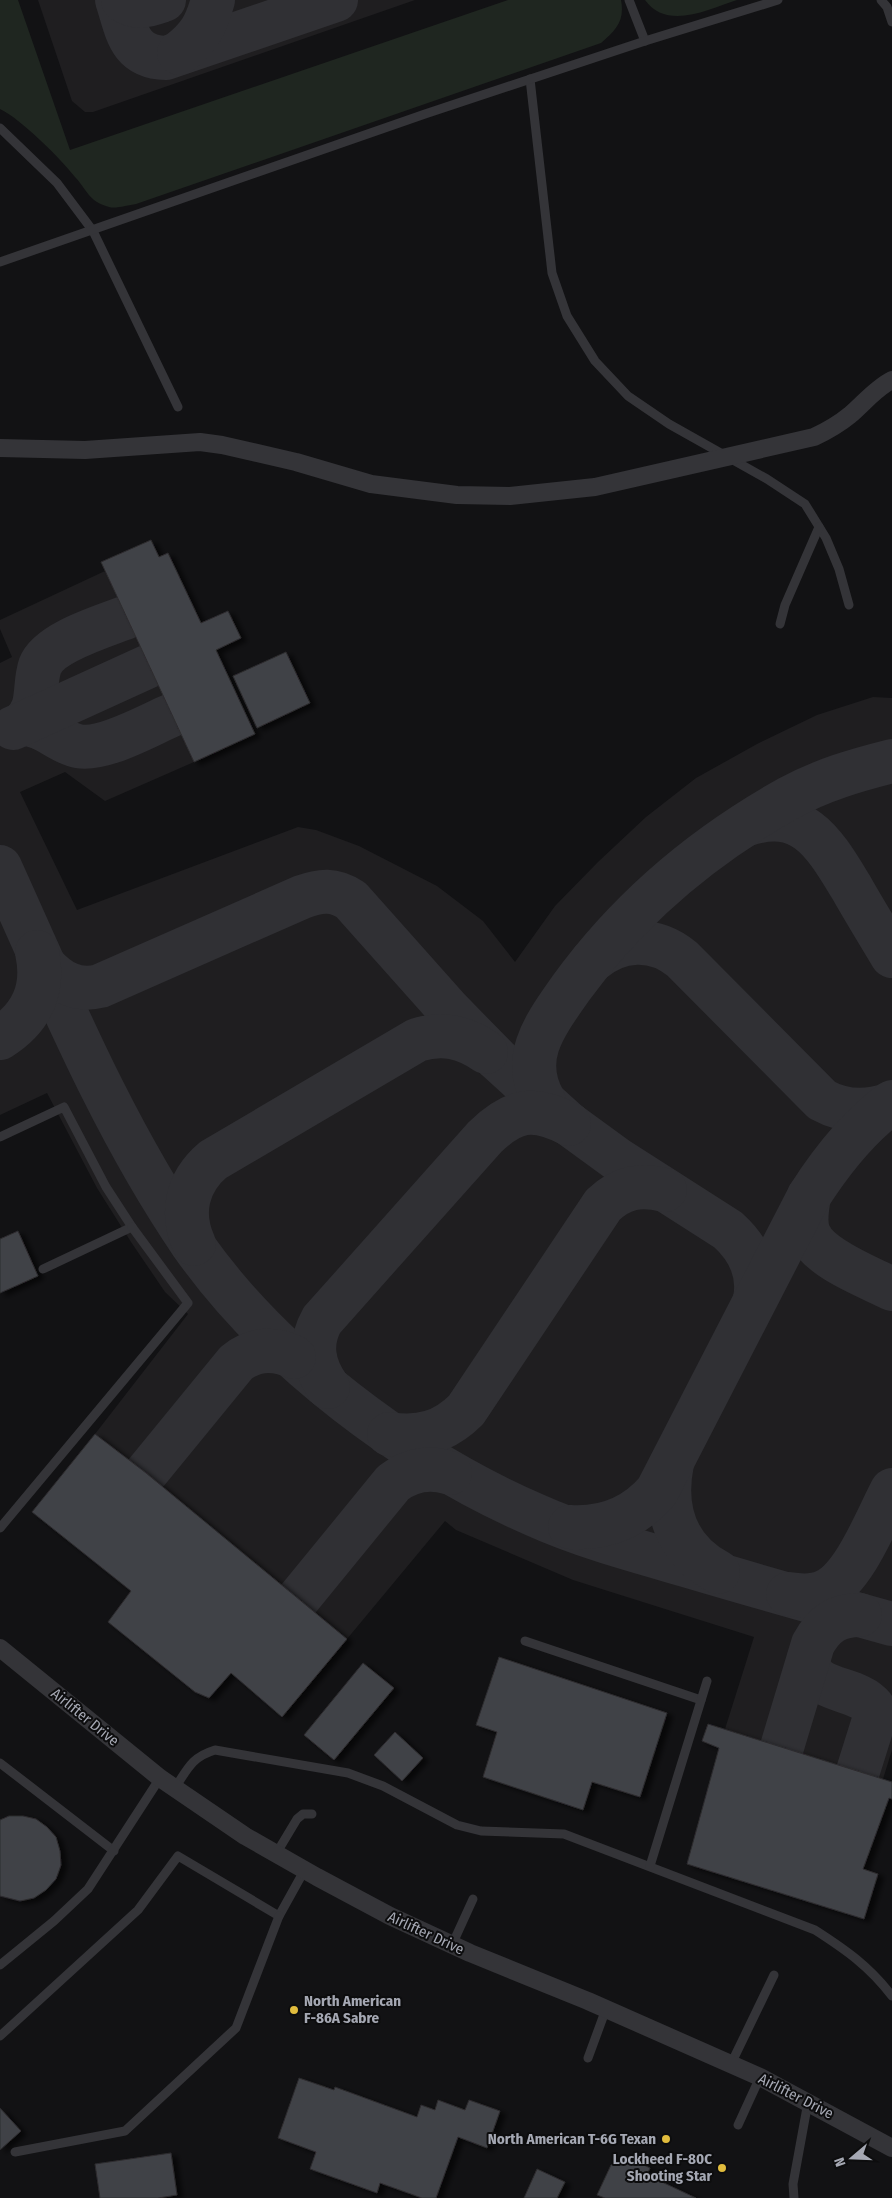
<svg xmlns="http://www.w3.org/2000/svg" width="892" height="2198" font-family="'Fira Sans Condensed',sans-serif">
	<defs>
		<filter id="shadow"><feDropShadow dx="5.5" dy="3" stdDeviation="2.5" flood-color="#0009"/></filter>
	</defs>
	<rect width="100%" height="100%" fill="#121214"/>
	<g fill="#1f1e20">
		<polygon points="38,0 415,0 93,112 85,112 72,101"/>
		<polygon points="105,571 194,762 105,801 65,772 20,792 77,910 298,827 316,830 359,846 437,886 483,921 515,962 555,906 598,862 646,817 696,778 757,744 817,715 873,697 892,698 892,1750 883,1779 725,1729 754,1637 573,1580 456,1530 445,1521 347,1639 146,1473 95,1434 188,1314 165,1292 131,1242 97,1188 47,1093 0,1115 0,663 12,657 0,629 0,620"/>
	</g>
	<g fill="#1f2620">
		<path d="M0 0H18L70 150 508 0H621C625 21 616 30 601 43L136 204C128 205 116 209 109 207 88 201 88 191 75 177 60 158 21 119 0 109Z"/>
		<path d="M645 0H737C709 9 667 31 645 0Z"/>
	</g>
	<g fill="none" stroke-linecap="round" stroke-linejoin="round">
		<g stroke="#303034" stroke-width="44">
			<path d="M117 0C127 30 128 57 166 58L336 0"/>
			<path d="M123 0C137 10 149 5 164 0"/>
			<path d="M179 53C200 37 206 25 213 0"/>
			<path d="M22 724C41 707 33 687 40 666 49 642 104 626 127 617"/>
			<path d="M22 724C44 724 55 739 74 745 99 754 148 725 172 715"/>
			<polyline points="13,728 149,666"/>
			<path d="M745 825C803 805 824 843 851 887 864 910 878 933 892 956"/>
			<path d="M0 867C58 995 112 1127 192 1244 272 1358 408 1460 535 1515 584 1537 637 1551 689 1566 756 1586 824 1605 892 1624"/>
			<path d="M592 961C619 938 654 936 682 959L822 1100C844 1112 866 1113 890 1104"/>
			<path d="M43 964C59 982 76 992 100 986L302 897C321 890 334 889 351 900L448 1009 497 1059 569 1124 617 1159 728 1230C749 1249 760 1272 755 1299"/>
			<path d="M0 1038C32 1018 45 989 37 952"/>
			<path d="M544 1101C519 1057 546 1024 571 988 629 908 703 846 789 798 822 780 856 770 892 761"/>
			<path d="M809 1196C807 1209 804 1222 809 1234 819 1259 869 1277 892 1289"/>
			<path d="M194 1244C180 1213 187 1182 213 1160L417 1040C443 1032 464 1037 486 1052"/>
			<path d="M328 1387C313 1365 309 1343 322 1320L485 1137C514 1109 533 1106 569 1124"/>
			<path d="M389 1434C420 1439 444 1432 466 1410L603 1205C622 1187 640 1184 665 1190"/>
			<path d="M672 1463C663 1509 675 1549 718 1572"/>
			<path d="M146 1473 236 1363C253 1349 273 1347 294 1357"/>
			<path d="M570 1527C605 1529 634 1518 657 1491L809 1196C832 1160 858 1127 892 1102"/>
			<path d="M788 1594C801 1596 814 1597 826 1591 855 1577 877 1518 892 1490"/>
			<path d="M299 1598 393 1483C410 1470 429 1466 450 1473"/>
			<path d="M809 1658C806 1693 856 1685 873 1707L874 1720 858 1771"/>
			<path d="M782 1747 813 1644C824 1624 837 1615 860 1615"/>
		</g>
	</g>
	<g fill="#414246" stroke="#2d2c2f" filter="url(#shadow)">
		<polygon points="151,540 159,557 168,553 201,623 228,611 241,638 216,650 255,734 194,762 101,562"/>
		<polygon points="286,652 310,703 257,728 233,676"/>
		<polygon points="18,1231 38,1276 0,1293 0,1239"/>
		<polygon points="95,1434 146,1473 347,1639 282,1717 231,1673 209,1698 195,1692 108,1622 131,1591 32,1512"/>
		<polygon points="499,1657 667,1713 640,1797 592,1782 583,1810 483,1777 497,1732 476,1725"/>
		<polygon points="363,1663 394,1688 334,1760 304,1735"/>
		<polygon points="708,1724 892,1782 892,1799 889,1798 863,1869 878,1874 864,1919 687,1864 719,1748 702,1741"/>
		<polygon points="395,1732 423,1758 402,1781 374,1755"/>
		<polygon points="9,1816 23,1816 36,1819 47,1827 56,1837 60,1851 61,1865 56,1879 46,1890 34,1898 20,1901 0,1896 0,1820"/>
		<polygon points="299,2078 334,2090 335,2087 417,2117 421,2105 435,2110 438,2100 465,2110 469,2100 500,2111 487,2148 458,2137 436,2198 422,2198 380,2183 377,2193 310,2169 316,2152 278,2138"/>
		<polygon points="0,2108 21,2131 0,2150"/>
		<polygon points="171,2153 177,2195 158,2198 100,2198 95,2164"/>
		<polygon points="625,2160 632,2163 633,2160 650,2168 647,2175 696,2198 605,2198 597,2195 611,2165 616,2161"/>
		<polygon points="537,2169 565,2182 557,2198 524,2198"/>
	</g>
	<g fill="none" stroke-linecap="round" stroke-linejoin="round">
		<g stroke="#343438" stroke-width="9">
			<polyline points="629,0 645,41"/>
			<polyline points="881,0 887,7 892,22"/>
			<polyline points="530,79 552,273 567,316 595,361 628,396 669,424 767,479 805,504 826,538 839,569 849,605"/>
			<polyline points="0,128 57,183 93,231 178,407"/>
			<polyline points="0,262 425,114 645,41 778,0"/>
			<polyline points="780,624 785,605 819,527"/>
			<polyline points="0,1137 64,1107 106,1187 132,1227 43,1269"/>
			<polyline points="0,1528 188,1303 132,1227"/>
			<polyline points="525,1641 701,1700"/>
			<polyline points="0,1763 114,1851"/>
			<path d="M175 1788C188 1768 192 1757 215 1750L348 1773 383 1786 457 1825 481 1831 564 1834 815 1930C846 1950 869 1966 892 1996"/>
			<polyline points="276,1854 297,1819 303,1814 312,1814"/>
			<polyline points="650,1866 707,1681"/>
			<polyline points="452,1945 473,1899"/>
			<polyline points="0,1965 54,1921 88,1889 160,1778"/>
			<polyline points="0,2036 138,1910 178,1856 279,1916 304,1871"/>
			<polyline points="588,2058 606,2009"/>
			<polyline points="731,2064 774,1975"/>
			<polyline points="738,2125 760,2077"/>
			<polyline points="15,2152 125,2131 236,2028 279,1916"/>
			<polyline points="794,2198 793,2184 808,2102"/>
		</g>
		<g stroke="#343438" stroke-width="18">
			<path d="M0 448 85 450 200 442 222 445 296 462 371 484 457 495 510 496 595 487 814 437C827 431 839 424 850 415 864 403 876 388 892 380"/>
			<polyline points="0,1648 160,1778 245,1836 317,1877 390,1916 470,1953 588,2001 760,2077 892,2148"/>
		</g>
	</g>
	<g fill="#e1bc3d" stroke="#0d0d0e" stroke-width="2">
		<circle cx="294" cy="2010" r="5"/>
		<circle cx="666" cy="2139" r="5"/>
		<circle cx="722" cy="2168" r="5"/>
	</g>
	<g text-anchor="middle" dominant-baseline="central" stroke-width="4" stroke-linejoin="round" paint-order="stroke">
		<g font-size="15" fill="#a5a8b3" stroke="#0d0d0e">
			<text transform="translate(85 1717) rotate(39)">Airlifter Drive</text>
			<text transform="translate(426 1933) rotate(25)">Airlifter Drive</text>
			<text transform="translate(796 2096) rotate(27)">Airlifter Drive</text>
		</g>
		<g font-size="15" font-weight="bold" fill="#a5a8b3" stroke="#0d0d0e" text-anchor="end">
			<text x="304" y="2001" text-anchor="start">North American<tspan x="304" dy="17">F-86A Sabre</tspan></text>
			<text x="656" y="2139">North American T-6G Texan</text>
			<text x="712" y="2159">Lockheed F-80C<tspan x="712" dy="17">Shooting Star</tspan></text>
		</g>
	</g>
	<g transform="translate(852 2158) rotate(251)" stroke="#0d0d0e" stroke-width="4" paint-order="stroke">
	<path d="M0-4L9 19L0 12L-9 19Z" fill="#a5a8b3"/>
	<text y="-8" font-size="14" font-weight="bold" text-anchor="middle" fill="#a5a8b3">N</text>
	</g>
</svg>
